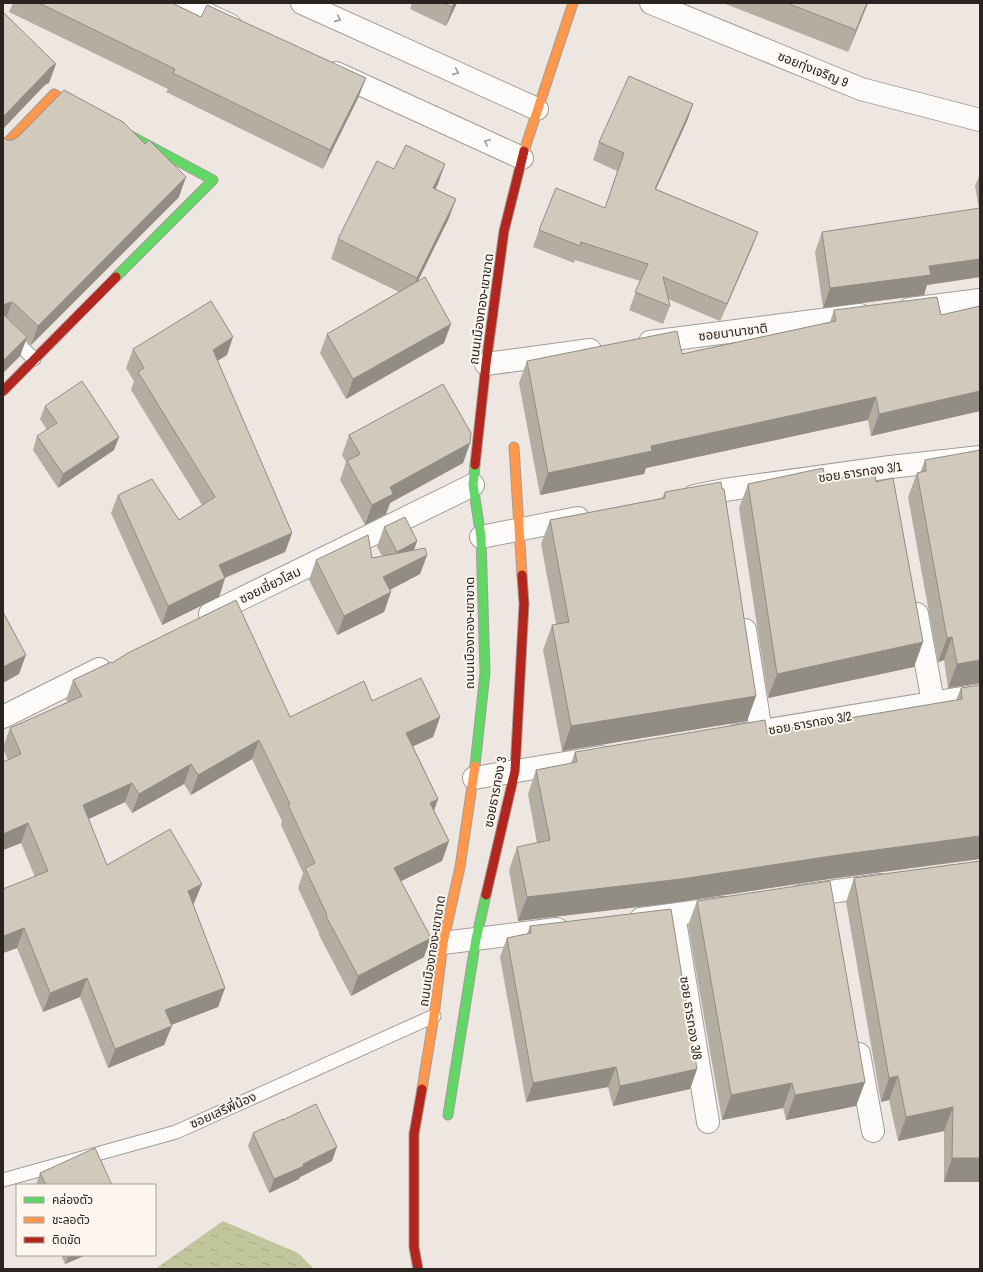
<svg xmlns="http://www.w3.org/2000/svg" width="983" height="1272" font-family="'Archivo Narrow','Noto Sans Thai',sans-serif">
	<defs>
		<pattern id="water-ripples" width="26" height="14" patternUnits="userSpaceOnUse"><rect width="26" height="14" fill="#c0c59c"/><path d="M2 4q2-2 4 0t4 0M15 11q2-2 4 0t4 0" fill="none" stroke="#a5a986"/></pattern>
	</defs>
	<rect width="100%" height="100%" fill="#eee7e1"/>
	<polygon fill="url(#water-ripples)" points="223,1221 298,1253 314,1269 155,1269"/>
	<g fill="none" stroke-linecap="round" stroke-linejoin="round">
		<g stroke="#a39d99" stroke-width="15">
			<g id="lane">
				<polyline points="3,329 34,359"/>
				<polyline points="3,1180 176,1132 434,1016"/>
			</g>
		</g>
		<g stroke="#a39d99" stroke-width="24">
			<g id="street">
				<polyline points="183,3 230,25"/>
				<polyline points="302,3 537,109"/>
				<polyline points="651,3 861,89 980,120"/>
				<polyline points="336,73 522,158"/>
				<polyline points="910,309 980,300"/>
				<polyline points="650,342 860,315"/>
				<polyline points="486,364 590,350"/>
				<polyline points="694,496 724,490 890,467 980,457"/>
				<polyline points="481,537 578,518"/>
				<polyline points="210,614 473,485"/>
				<polyline points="917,614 933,702"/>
				<polyline points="745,630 761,732"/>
				<polyline points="3,717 99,669"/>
				<polyline points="738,735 980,695"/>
				<polyline points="474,778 602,757"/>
				<polyline points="801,896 880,885"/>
				<polyline points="674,915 708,1122"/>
				<polyline points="641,919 722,908"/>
				<polyline points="443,943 557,929"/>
				<polyline points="859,1054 873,1131"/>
			</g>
		</g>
		<g stroke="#a39d99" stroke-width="11">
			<g id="fast">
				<polyline points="116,277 213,180 118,129"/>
				<polyline points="475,465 473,485 481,537 485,673 475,766"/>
				<polyline points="448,1115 476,939 486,895"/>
			</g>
		</g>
		<g stroke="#a39d99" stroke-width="11">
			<g id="slow">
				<polyline points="3,147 54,94 85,111"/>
				<polyline points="524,151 573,3"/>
				<polyline points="514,447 522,575"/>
				<polyline points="422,1089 434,1016 443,943 460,867 475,766"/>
			</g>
		</g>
		<g stroke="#a39d99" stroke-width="11">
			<g id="jam">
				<polyline points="3,391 116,277"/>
				<polyline points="475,465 486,364 504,231 524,151"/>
				<polyline points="486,895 515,771 524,604 522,575"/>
				<polyline points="418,1269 414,1247 414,1134 422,1089"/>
			</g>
		</g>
		<use href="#lane" stroke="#fcfbfa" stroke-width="13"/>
		<use href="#street" stroke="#fcfbfa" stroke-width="22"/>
		<use href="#fast" stroke="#63d668" stroke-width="9"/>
		<use href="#slow" stroke="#ff974d" stroke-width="9"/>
		<use href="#jam" stroke="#b3261e" stroke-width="9"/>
	</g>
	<g fill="#b3ada2">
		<polygon points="13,3 172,3 201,17 366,78 358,98 323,169 166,92 168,89 9,12"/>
		<polygon points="412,3 457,3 446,26 410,9"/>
		<polygon points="723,3 868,3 848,52"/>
		<polygon points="693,104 687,121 656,189 758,232 751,250 720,321 668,299 670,306 663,324 629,310 640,281 575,260 574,263 533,247 539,230 605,208 617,171 593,160 599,142"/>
		<polygon points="3,137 7,140 179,197 31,345 26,340 20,356 3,373"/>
		<polygon points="394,169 438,184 435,189 449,218 418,281 444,343 346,399 320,353 327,334 399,292 331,259 338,239"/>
		<polygon points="980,173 980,277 927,285 924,295 823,308 815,252 822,232 979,209 975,186"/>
		<polygon points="980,306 980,411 871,436 868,420 646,468 644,474 540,495 519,383 527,361 682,354 830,322 834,310 941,315"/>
		<polygon points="133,349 227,355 217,361 292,533 285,552 225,578 219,597 162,625 111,513 118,495 179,520 202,505 131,390 134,381 126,368"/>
		<polygon points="45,406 119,437 114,450 58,488 33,450 37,436 47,430 40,419"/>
		<polygon points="349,435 470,443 463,463 390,503 386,514 365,525 340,480 346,462 342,455"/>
		<polygon points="925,460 978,683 948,688 944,660 938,662 908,497 917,473 920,473"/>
		<polygon points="826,481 876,482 914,667 768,698 739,508 748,484"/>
		<polygon points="665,492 756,696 747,721 562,751 543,650 552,625 556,624 541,544 550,520 662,498"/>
		<polygon points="384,527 417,541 414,550 427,555 420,574 390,590 384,612 337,635 309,580 316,560 372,558 382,556 377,547"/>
		<polygon points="112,663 290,717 372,701 440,717 433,737 413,746 438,799 434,810 449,841 442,861 401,881 424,957 351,996 319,935 319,933 298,888 303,873 281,825 282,821 252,759 191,795 184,784 132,813 125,802 88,819 107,865 202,884 194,903 193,904 225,988 218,1007 171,1025 164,1045 108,1068 80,997 43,1012 17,948 3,953 3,889 35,877 21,843 3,850 3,762 8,760 3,749 3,747 10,728 68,702 66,700 73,680"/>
		<polygon points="980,685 978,859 829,879 672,903 518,921 509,870 517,847 537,843 528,794 536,770 571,763 575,752 767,732 956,700 961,688"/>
		<polygon points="980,861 980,1182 944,1182 944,1131 898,1141 889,1100 881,1102 846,902 854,878"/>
		<polygon points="697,901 865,1082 856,1106 786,1120 783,1108 722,1120 688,925"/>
		<polygon points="530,926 697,1069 690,1089 613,1106 608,1087 526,1102 500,957 507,938 527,934"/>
		<polygon points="283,1120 332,1161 300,1177 299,1179 269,1193 248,1146 253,1133"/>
		<polygon points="40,1173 112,1185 36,1185"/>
		<polygon points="61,1255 86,1255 65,1264"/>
	</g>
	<g fill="#928d84">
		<polygon points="454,3 457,3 446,26 452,7"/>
		<polygon points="867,3 868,3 848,52 856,30"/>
		<polygon points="56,64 49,83 45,85 3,129 3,117 52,66"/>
		<polygon points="366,78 358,98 323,169 330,150"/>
		<polygon points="693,104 687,121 648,206 655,189"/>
		<polygon points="445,164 438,184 426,207 433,188"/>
		<polygon points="186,177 179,197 31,345 38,326"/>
		<polygon points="456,199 449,218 410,297 417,278"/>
		<polygon points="758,232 751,250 720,321 727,304"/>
		<polygon points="980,259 980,277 927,285 924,295 823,308 830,288 929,266"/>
		<polygon points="12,302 5,321 3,322 3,307 5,304"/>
		<polygon points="451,324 444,343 346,399 353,379"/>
		<polygon points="27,337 20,356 3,373 3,361"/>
		<polygon points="233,337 227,355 206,368 213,350"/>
		<polygon points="980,391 980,411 871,436 879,414"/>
		<polygon points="876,397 868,420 646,468 644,474 540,495 548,473 651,446"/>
		<polygon points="119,437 114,450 58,488 63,474"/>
		<polygon points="470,443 463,463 390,503 386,514 365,525 372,505 390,487"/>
		<polygon points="292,533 285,552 212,583 219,565"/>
		<polygon points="417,541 410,561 390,571 397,552"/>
		<polygon points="427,555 420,574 376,597 383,577"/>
		<polygon points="225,578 219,597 162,625 168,606"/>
		<polygon points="391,592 384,612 337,635 344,616"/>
		<polygon points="952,637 944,660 938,662 947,638"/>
		<polygon points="923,642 914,667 768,698 777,674"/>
		<polygon points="26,655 19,674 3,683 3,667"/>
		<polygon points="980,660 980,683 948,688 957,664"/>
		<polygon points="756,696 747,721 562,751 571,726"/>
		<polygon points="440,717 433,737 399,753 406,733"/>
		<polygon points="259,740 252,759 191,795 198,775"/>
		<polygon points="191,764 184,784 132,813 139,794"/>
		<polygon points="132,783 125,802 76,825 83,805"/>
		<polygon points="438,799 431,819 430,803"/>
		<polygon points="28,823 21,843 3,850 3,834"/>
		<polygon points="980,836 980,859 829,879 672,903 518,921 527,897"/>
		<polygon points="449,841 442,861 387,888 394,868"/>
		<polygon points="202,884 194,903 181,911 188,891"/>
		<polygon points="24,928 17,948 3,953 3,938 4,936"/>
		<polygon points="431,938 424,957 351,996 358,976"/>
		<polygon points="87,978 80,997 43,1012 50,993"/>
		<polygon points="225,988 218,1007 158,1030 165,1010"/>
		<polygon points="172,1026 164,1045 108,1068 115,1049"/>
		<polygon points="616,1067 608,1087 526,1102 533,1083"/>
		<polygon points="697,1069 690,1089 613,1106 620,1086"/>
		<polygon points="898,1076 889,1100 881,1102 889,1078"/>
		<polygon points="865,1082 856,1106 786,1120 795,1095"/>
		<polygon points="792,1083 783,1108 722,1120 731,1095"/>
		<polygon points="953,1107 944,1131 898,1141 906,1117"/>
		<polygon points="337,1147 332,1161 300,1177 299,1179 269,1193 274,1179"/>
		<polygon points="952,1158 980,1158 980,1182 944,1182"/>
		<polygon points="69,1255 86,1255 65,1264"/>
	</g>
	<g fill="#d0c9bc" stroke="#928d84">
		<polygon points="39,3 172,3 201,17 207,5 366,78 330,150 173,73 175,69"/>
		<polygon points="443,3 454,3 452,7"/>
		<polygon points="787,3 867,3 856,30"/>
		<polygon points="3,12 56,64 52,66 3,117"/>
		<polygon points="629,76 693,104 655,189 758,232 727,304 663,277 670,306 635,292 648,264 581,242 580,246 539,230 556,188 605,208 624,153 599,142"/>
		<polygon points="64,90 123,122 145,144 149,140 186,177 38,326 15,304 12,302 5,304 3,307 3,137 7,140 13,140 19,136"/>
		<polygon points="406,145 445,164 433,188 456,199 417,278 338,239 377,161 394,169"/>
		<polygon points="980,208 980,259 929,266 931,275 830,288 822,232"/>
		<polygon points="425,277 451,324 353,379 327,334"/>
		<polygon points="937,297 941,315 980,306 980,391 879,414 876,397 651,446 652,451 548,473 527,361 677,331 682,354 836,321 834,310"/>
		<polygon points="211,301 233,337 213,350 292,533 219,565 225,578 168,606 118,495 152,479 179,520 215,497 138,372 144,368 133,349"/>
		<polygon points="3,310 4,315 27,337 3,361"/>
		<polygon points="82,381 119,437 63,474 37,436 57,423 45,406"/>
		<polygon points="443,384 471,433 470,443 390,487 393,494 372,505 347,461 360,454 349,435"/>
		<polygon points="980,450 980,660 957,664 952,637 947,638 917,473 926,471 925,460"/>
		<polygon points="823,468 826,481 874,471 876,482 893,478 923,642 777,674 748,484"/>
		<polygon points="721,482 722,489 724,489 756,696 571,726 552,625 569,622 550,520 665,498 665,492"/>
		<polygon points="405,517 417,541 397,552 384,527"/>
		<polygon points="368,535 372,558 425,548 427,555 383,577 391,592 344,616 316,560"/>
		<polygon points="236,600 290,717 364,681 372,701 421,678 440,717 406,733 438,799 430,803 449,841 394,868 431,938 358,976 326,916 327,915 305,868 315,863 288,805 290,804 259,740 198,775 191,764 139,794 132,783 83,805 107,865 170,829 202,884 188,891 225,988 165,1010 172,1026 115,1049 87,978 50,993 24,928 4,936 3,935 3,889 48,871 28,823 3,834 3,762 21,754 10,728 82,696 73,680 111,662 112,663 128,653"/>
		<polygon points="3,612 26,655 3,667"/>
		<polygon points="980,685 980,836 838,855 681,879 527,897 517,847 550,840 536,770 577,762 575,752 765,720 767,732 962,699 961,688"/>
		<polygon points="980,861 980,1158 952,1158 953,1107 906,1117 898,1076 889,1078 854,878"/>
		<polygon points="830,881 865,1082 795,1095 792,1083 731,1095 697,901"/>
		<polygon points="671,909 697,1069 620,1086 616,1067 533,1083 507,938 531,933 530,926"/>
		<polygon points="316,1104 337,1147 303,1164 304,1166 274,1179 253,1133 283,1119 283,1120"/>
		<polygon points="95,1148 112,1185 46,1185 40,1173"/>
	</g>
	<defs><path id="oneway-chevron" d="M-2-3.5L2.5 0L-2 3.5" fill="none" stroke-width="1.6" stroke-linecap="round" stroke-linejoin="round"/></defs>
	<g stroke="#9d9a98">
		<use href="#oneway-chevron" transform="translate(338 19) rotate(24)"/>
		<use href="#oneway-chevron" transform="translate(456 72) rotate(24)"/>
		<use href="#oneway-chevron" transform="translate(487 142) rotate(-155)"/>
	</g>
	<g text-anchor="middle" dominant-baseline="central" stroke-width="4" stroke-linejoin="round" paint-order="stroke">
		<g font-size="13" fill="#292420" stroke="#fdf5ee">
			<text transform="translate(813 69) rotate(22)">ซอยทุ่งเจริญ 9</text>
			<text transform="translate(481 309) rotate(-82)">ถนนเมืองทอง-เขาขาด</text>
			<text transform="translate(733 332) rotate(-7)">ซอยนานาชาติ</text>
			<text transform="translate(860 472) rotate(-8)">ซอย ธารทอง 3/1</text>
			<text transform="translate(270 585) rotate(-26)">ซอยเชี่ยวโสม</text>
			<text transform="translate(469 633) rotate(-90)">ถนนเมืองทอง-เขาขาด</text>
			<text transform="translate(810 723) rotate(-10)">ซอย ธารทอง 3/2</text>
			<text transform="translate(495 792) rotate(-79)">ซอยธารทอง 3</text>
			<text transform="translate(432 951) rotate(-81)">ถนนเมืองทอง-เขาขาด</text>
			<text transform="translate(691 1018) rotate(81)">ซอย ธารทอง 3/8</text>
			<text transform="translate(223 1110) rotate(-24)">ซอยเสรีพี่น้อง</text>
		</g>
	</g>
	<rect width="983" height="1272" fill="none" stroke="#292420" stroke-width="8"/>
	<rect x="16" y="1184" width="140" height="72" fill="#fdf5ee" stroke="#a8a19c"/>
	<rect x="24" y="1197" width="20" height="6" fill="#63d668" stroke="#a8a19c"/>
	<text x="52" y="1204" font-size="12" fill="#292420">คล่องตัว</text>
	<rect x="24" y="1217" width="20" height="6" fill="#ff974d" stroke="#a8a19c"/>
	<text x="52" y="1224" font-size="12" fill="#292420">ชะลอตัว</text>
	<rect x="24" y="1237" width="20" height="6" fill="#b3261e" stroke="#a8a19c"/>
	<text x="52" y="1244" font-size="12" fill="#292420">ติดขัด</text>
</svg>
